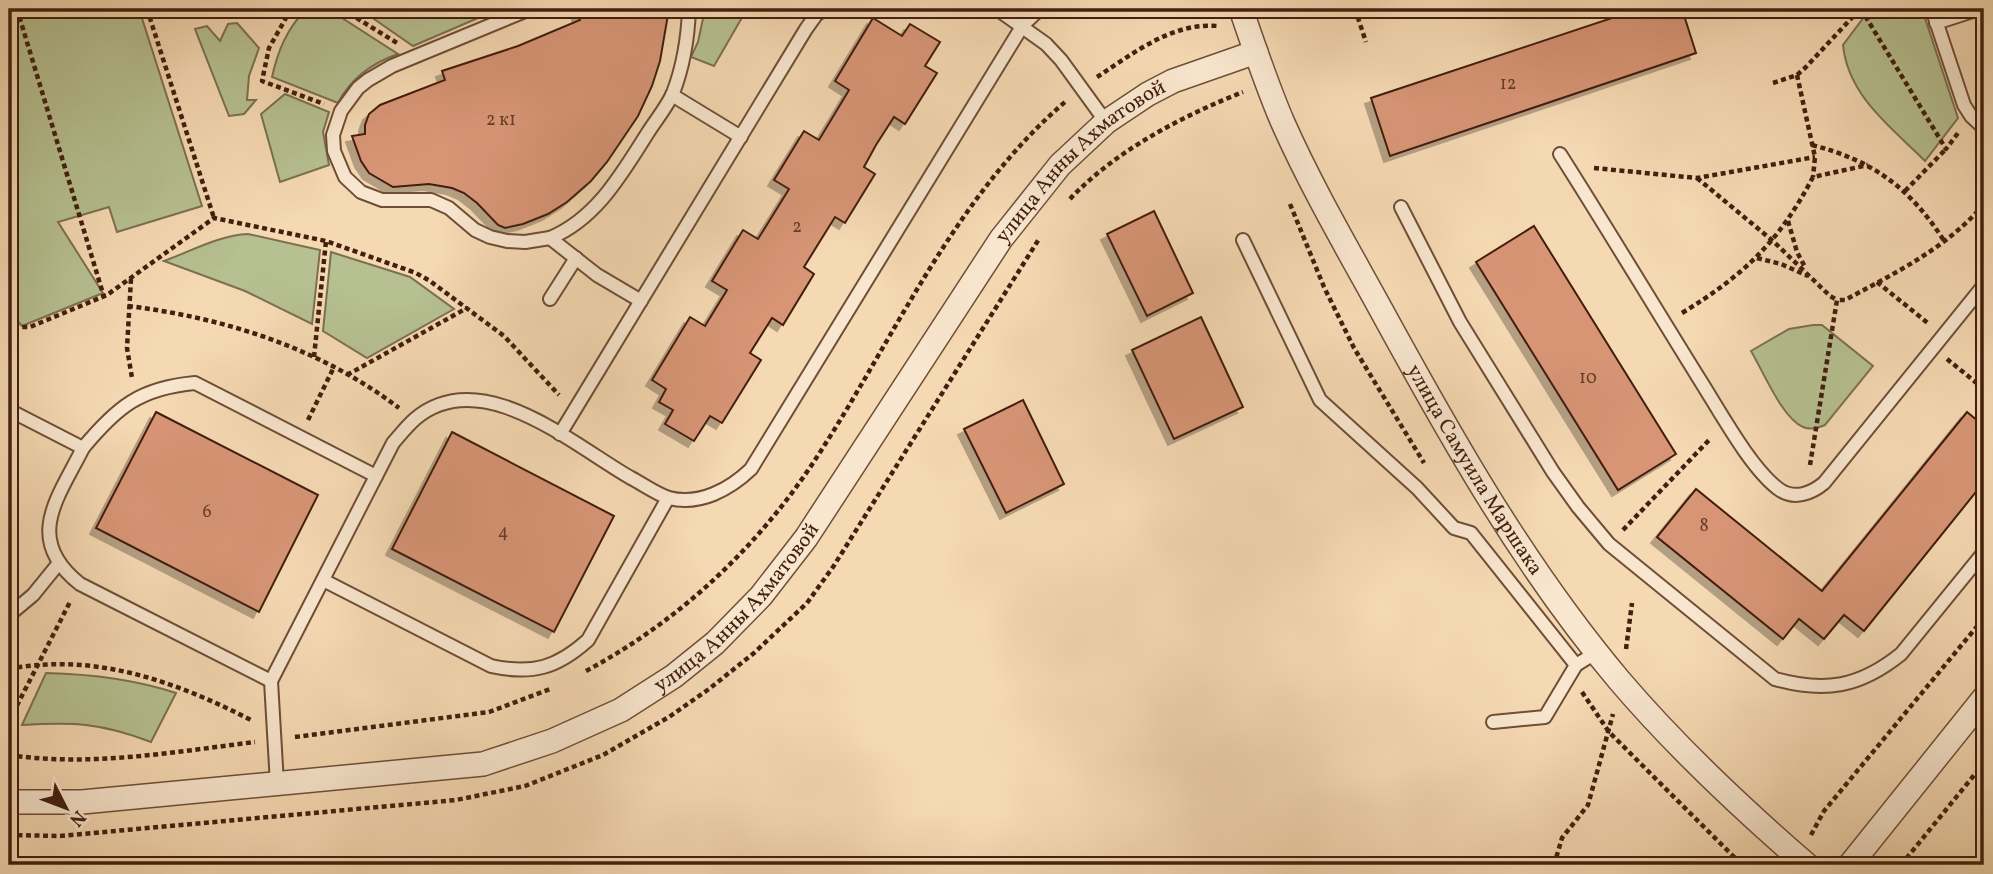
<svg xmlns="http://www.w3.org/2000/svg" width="1993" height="874" font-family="Vollkorn,serif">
	<defs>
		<filter id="shadow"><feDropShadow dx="-6" dy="6" stdDeviation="0" flood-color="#0004"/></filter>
	</defs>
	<rect width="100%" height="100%" fill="#f5d9b3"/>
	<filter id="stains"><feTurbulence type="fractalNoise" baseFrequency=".00286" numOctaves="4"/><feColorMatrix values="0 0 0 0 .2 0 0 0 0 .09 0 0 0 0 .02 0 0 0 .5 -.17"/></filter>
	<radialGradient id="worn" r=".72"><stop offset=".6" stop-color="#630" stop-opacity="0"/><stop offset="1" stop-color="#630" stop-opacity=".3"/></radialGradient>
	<g fill="#b6c091" stroke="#7c7050" stroke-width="2">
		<polygon points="9,9 139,9 202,206 117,232 109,207 58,222 103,293 22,326 9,311"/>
		<path d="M306 9H328L398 54C372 63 351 78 338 103L272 77C278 50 287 29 306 9Z"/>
		<polygon points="396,9 499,9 413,46 374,19"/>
		<polygon points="705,9 747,9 714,66 691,57 698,42"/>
		<path d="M1870 9H1922L1958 118 1925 161C1891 127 1848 96 1843 45Z"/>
		<polygon points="237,23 259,48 249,76 247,100 256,100 244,114 229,116 195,29 207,26 220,41 228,24"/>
		<polygon points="285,94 329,112 323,132 329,165 280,182 261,114"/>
		<path d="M248 234 320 250 312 324 245 291 164 261C191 251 220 235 248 234Z"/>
		<polygon points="331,252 410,277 454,309 367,358 323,331"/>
		<path d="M1813 325H1822L1873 366 1825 425C1818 428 1810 430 1803 427 1782 418 1763 371 1751 351L1789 329Z"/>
		<path d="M46 673C90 674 133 679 176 693L151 742C101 723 75 722 22 725Z"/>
	</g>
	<g fill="#d79576" stroke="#421f0e" stroke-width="2" filter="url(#shadow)">
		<polygon points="576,9 669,9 660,61 652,86 638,116 607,162 591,181 567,202 548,214 523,224 505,228 498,225 477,203 464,193 452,188 429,184 393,187 369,173 361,161 352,136 365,134 365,125 369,114 380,105 445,80 442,71 518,46 580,20"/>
		<polygon points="1639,9 1682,9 1696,53 1390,156 1371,98"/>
		<polygon points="873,18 902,36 910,24 940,42 925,66 937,73 905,124 894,117 876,145 864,167 875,174 845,223 835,217 804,267 814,274 783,325 772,318 750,353 761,360 722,423 710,416 694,441 665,424 673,410 659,402 666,389 652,380 690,317 705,326 727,290 712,281 743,230 758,239 789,189 774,180 804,131 819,140 849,90 835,81"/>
		<polygon points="1154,211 1193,293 1147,316 1107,234"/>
		<polygon points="1534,226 1676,454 1618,490 1476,262"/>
		<polygon points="1201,317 1243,407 1174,439 1132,350"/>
		<polygon points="1023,400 1064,484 1006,513 964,429"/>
		<polygon points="156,412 318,495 259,612 96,528"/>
		<polygon points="1967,412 1984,426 1984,482 1864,631 1844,615 1824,639 1799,619 1783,639 1657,537 1696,489 1822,591"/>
		<polygon points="452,432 614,516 554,632 392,549"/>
	</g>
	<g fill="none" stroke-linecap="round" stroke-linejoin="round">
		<g stroke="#6f4e37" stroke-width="16">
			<g id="lane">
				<polyline points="530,9 392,66 368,80 358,88 341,111 333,135 334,151 345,177 361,192 382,200 431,200 449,208 475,230 490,237 507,241 525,242 550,238 597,275 641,301"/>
				<polyline points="997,9 1046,44 1061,60 1106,122"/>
				<polyline points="1932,9 1964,105 1971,116 1984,128"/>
				<polyline points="1936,23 1979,9"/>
				<polyline points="672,95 741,137"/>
				<path d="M1560 154C1607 228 1652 303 1698 377 1718 408 1751 470 1780 490 1795 500 1812 493 1824 483L1984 285"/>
				<path d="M1401 207 1460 322 1553 472 1578 507 1609 544 1775 679C1825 693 1860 687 1901 654L1984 552"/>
				<path d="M550 238C596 219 621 175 647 134 655 121 667 107 673 93 683 67 688 37 689 9"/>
				<polyline points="1243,240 1320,400 1417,488 1454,528 1471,533 1576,665 1597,652"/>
				<polyline points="550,299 576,258"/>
				<path d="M9 410 83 448C58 498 23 539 80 584L271 681 277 784"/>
				<polyline points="560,434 806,29 816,15 824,9"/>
				<path d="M83 448C117 407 140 388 195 383L376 476"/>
				<path d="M323 580 491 666C532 675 557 668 588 640L668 498"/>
				<polyline points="9,615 33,595 59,563"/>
				<path d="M271 681 393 443C400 435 407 426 415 419 481 363 573 445 631 478 643 484 656 494 669 498 700 506 730 489 751 469L1023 25 1040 9"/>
				<polyline points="1493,722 1545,717 1576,665"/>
			</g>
		</g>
		<g stroke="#6f4e37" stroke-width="26">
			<g id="street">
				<path id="s1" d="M1241 9C1254 47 1267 86 1283 123 1311 186 1346 246 1379 306 1450 436 1523 566 1619 680 1676 747 1741 808 1807 865"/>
				<path id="s2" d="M9 802H82L483 764 552 741 621 710 674 676 715 643 761 596 806 538 1001 239 1060 165 1106 122 1148 94 1173 81 1256 52"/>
				<polyline points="1850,865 1984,698"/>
			</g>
		</g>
		<g stroke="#421f0e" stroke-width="4.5" stroke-dasharray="5 3.5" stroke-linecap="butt">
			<polyline points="17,9 104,297"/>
			<polyline points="147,9 214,218"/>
			<polyline points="291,9 269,48 262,81 324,104"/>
			<polyline points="342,9 397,43"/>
			<polyline points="1355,9 1366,42"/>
			<polyline points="1861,9 1946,149 1958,133"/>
			<polyline points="1797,75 1815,157 1813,177"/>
			<path d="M1097 77C1134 53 1172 22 1218 26"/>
			<polyline points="1773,83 1797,75 1806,67 1860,9"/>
			<path d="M1812 145C1874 161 1910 188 1945 242"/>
			<polyline points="1594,168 1697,178 1815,157"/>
			<polyline points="1697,178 1773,241 1830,296 1837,300"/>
			<polyline points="1905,191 1946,149"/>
			<path d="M1070 199C1115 151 1182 116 1243 92"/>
			<polyline points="1290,204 1324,287 1354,348 1424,463"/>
			<polyline points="1788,221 1797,252 1805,267"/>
			<polyline points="1757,258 1781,264 1808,276"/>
			<polyline points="131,279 127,348 132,378"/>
			<polyline points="1877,282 1929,324"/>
			<path d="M128 306C225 318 320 348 399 408"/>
			<path d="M1682 313C1744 275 1779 242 1813 177L1868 165"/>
			<polyline points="9,318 18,327 30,327 107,295 214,218 326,241 416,273 430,281 504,336 559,395"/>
			<polyline points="314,357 326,241"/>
			<polyline points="1947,359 1984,389"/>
			<polyline points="347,375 467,308"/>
			<polyline points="308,420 334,367"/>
			<path d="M1810 465 1837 300H1845C1895 273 1947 248 1984 204"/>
			<polyline points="1623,530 1711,438"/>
			<polyline points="1626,649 1632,603"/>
			<path d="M9 669C95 652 177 682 253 721"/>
			<path d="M586 671C677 622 753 552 811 466 893 343 951 200 1065 102"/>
			<polyline points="1582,692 1609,732 1742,865"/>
			<polyline points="9,721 71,600"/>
			<polyline points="295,737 489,712 550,689"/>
			<path d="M9 755C91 767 173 752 255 742"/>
			<polyline points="9,835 60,836 456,800 525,786 603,755 669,717 709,689 754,653 807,603 833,567 1039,239"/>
			<polyline points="1811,835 1824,811 1984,618"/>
			<polyline points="1554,865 1562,838 1588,805 1613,714"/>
			<polyline points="1901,865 1984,763"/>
		</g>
		<use href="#lane" stroke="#f8e6ce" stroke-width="12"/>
		<use href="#street" stroke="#f8e6ce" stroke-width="23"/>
	</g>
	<g text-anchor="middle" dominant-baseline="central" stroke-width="5" stroke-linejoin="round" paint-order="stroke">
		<g font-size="18" fill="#673c28">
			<text x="1508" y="84">12</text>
			<text x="501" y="120">2 к1</text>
			<text x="797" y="227">2</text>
			<text x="1588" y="378">10</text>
			<text x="207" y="512">6</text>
			<text x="1704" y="526">8</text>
			<text x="503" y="532">4</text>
		</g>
		<g font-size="21" fill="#421f0e" stroke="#f8e6ce">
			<text stroke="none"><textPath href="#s2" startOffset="1348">улица Анны Ахматовой</textPath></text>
			<text stroke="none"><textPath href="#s1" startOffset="518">улица Самуила Маршака</textPath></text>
			<text stroke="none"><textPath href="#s2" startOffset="780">улица Анны Ахматовой</textPath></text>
		</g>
	</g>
	<rect width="1993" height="874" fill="none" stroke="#f5d9b3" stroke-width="35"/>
	<rect x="10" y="10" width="1972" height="853" fill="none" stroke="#421f0e" stroke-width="3.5"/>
	<rect x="18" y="18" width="1958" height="839" fill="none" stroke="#421f0e" stroke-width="2"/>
	<g transform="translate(66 808) rotate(132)" stroke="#f8e6ce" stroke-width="5" paint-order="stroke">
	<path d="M0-5L12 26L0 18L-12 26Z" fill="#421f0e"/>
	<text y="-10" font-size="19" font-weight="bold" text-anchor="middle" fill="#421f0e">N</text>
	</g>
	<rect width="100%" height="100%" filter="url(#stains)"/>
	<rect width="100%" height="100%" fill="url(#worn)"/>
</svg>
